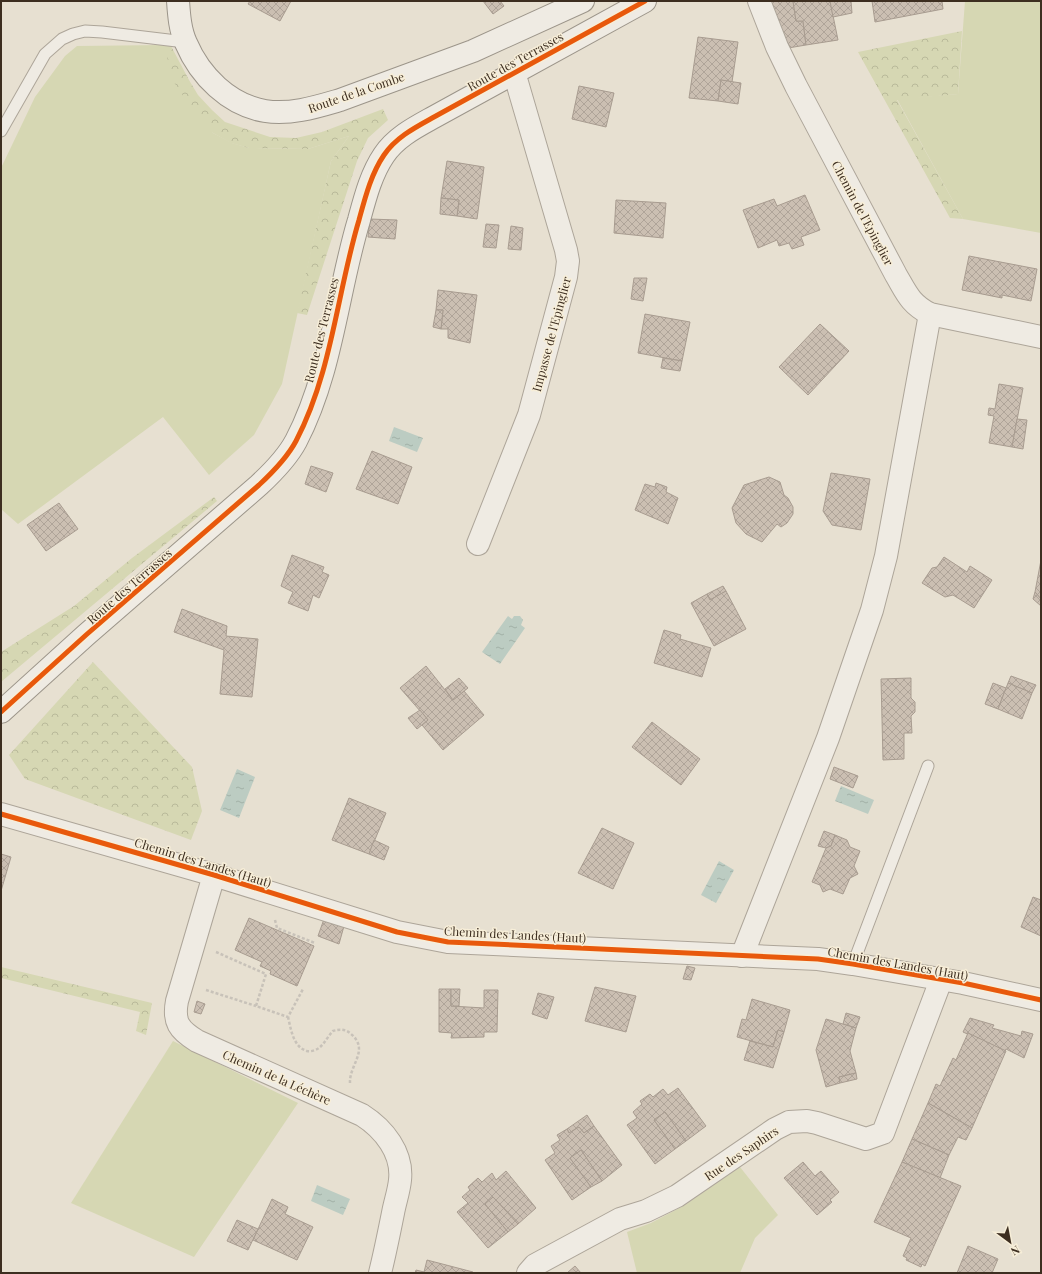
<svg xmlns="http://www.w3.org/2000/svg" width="1042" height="1274" font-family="'Playfair Display',serif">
	<defs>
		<pattern id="forest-crowns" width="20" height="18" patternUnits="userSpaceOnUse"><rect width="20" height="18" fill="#d6d7b3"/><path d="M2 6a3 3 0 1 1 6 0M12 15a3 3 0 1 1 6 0" fill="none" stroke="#b9b99a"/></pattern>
		<pattern id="water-ripples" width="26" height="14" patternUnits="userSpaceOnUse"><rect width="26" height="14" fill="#bcccc2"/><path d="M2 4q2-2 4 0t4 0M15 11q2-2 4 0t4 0" fill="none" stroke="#a2b0a6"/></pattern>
		<pattern id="building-cross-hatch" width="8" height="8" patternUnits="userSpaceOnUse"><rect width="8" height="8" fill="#cbbfb2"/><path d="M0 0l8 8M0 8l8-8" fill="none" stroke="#afa499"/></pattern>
	</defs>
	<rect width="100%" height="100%" fill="#e7e0d1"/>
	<g fill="#d6d7b3">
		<polygon points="965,1 1041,1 1041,233 963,219 897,99 958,94"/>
		<polygon points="164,45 213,133 232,143 249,148 308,149 349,136 331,161 282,384 254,435 209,475 163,417 18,524 1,509 1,168 35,97 65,56 77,46"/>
		<polygon points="173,1041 298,1103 194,1257 71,1203"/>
		<polygon points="740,1167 778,1215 755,1238 740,1273 637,1273 627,1232 651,1223 685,1205"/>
	</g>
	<g fill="url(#forest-crowns)">
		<polygon points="962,31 958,94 897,100 963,219 950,218 858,52"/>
		<polygon points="164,45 171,46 189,80 198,95 212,110 225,122 270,137 296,138 322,132 383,109 388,120 368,138 357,161 307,315 297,313 331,161 349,136 308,149 249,148 231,143 213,133 188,103 173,81"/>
		<polygon points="214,497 217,501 1,682 1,652 74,606 132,558"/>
		<polygon points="93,662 192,767 202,811 191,840 25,779 9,755"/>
		<polygon points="1,967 152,1003 146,1035 136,1031 140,1012 1,978"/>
	</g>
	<g fill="url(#water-ripples)">
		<polygon points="394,427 423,438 417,452 389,441"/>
		<polygon points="508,616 512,619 514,616 520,616 523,620 521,625 525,628 500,664 482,652"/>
		<polygon points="237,769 255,777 239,818 220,810"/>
		<polygon points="841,786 874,800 868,814 835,801"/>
		<polygon points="719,861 734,870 716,903 701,895"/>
		<polygon points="317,1185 350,1199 343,1215 311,1201"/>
	</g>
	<g fill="url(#building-cross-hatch)" stroke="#a89c90">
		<polygon points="250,1 291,1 280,21 248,4"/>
		<polygon points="483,1 500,1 504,6 493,14"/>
		<polygon points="768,1 793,1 796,21 803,21 806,45 788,48"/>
		<polygon points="793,1 830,1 838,40 806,45 803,21 796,21"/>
		<polygon points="830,1 851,1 852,13 833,17"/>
		<polygon points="872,1 942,1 943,9 875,22"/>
		<polygon points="698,37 738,42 732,82 721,80 718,101 689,98"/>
		<polygon points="721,80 741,83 738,104 718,101"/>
		<polygon points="579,86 614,93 606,127 572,119"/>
		<polygon points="447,161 484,167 477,219 457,216 459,200 441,198"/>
		<polygon points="805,195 820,230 801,237 804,245 792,249 789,243 779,246 777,240 758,248 743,210 774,199 777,206"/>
		<polygon points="441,198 459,200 457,216 440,214"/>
		<polygon points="616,200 666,203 663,238 614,233"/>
		<polygon points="370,219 397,220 395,239 368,237"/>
		<polygon points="486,224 499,225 496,248 483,247"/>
		<polygon points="511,226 523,228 521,250 508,249"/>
		<polygon points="969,256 1037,269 1031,301 1002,295 1002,298 962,290"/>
		<polygon points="634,278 647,278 643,301 631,299"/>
		<polygon points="438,290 477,295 470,343 448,338 448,329 441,329 443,310 436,310"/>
		<polygon points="436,310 443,310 441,329 433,327"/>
		<polygon points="645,314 690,322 682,361 638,353"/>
		<polygon points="820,324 849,351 808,395 779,367"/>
		<polygon points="663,358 682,361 680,371 661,368"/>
		<polygon points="999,384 1023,388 1012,447 989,443 994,416 988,415 989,408 995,409"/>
		<polygon points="1017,419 1027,420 1023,449 1012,447"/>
		<polygon points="372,451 412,467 398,504 356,489"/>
		<polygon points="311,466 333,473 326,492 305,484"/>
		<polygon points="831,473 870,479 861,530 832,525 823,511"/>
		<polygon points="769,477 780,482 784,495 788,498 793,507 793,514 787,523 781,527 777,524 762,542 746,534 736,523 732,508 744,485"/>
		<polygon points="656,483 667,487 666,492 678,498 668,524 635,510 645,484 655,487"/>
		<polygon points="59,503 78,529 46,551 27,525"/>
		<polygon points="292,555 324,567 322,572 329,575 319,598 313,595 308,611 288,603 293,592 281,586"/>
		<polygon points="944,557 967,572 970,566 992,580 974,608 953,595 945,597 922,583 932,568 937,567"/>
		<polygon points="1041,560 1041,599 1035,592"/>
		<polygon points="723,586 726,591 710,600 707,594"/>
		<polygon points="726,591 746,629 714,646 691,603 707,594 710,600"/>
		<polygon points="1035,592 1041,599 1041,606 1033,599"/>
		<polygon points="182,609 227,626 226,636 258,639 252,697 220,694 224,650 174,632"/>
		<polygon points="664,630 681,635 680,639 711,648 702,677 654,663"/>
		<polygon points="426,666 453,700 464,691 484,715 443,750 422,725 428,720 400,688"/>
		<polygon points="1011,676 1036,685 1032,693 1008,683"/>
		<polygon points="459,678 468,688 453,700 445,689"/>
		<polygon points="911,678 911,698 915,702 915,712 911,716 912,733 904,733 904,759 883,760 881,679"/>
		<polygon points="993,683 1006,688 998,709 985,704"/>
		<polygon points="1008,683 1032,693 1022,719 998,709"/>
		<polygon points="420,710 428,720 417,729 408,718"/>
		<polygon points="652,722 700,759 681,785 632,747"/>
		<polygon points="834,767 858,776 853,788 830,779"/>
		<polygon points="349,798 386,813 369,854 332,840"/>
		<polygon points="602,828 634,843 613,889 578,873"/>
		<polygon points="824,831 835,835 831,846 826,848 818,846"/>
		<polygon points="835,835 847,840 850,847 860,851 854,866 858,874 850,878 843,894 830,889 823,892 820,885 812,882 826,848 831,846"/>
		<polygon points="374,840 389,847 384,860 369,854"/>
		<polygon points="1,854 11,857 1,891"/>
		<polygon points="1033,897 1041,900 1041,936 1021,927"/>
		<polygon points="249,918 314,946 297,986 270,974 271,971 260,966 262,962 235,950"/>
		<polygon points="324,919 344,926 339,944 318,936"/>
		<polygon points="687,966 695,968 691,980 683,979"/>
		<polygon points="595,987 636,996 626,1032 585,1021"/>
		<polygon points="439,989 451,989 451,1006 484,1008 484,990 498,990 497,1032 484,1032 484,1037 451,1038 452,1033 439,1032"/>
		<polygon points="451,989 460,989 459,1006 451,1006"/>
		<polygon points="538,993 554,997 547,1019 532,1014"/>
		<polygon points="752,999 790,1010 784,1032 778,1030 773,1047 737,1037 742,1019 746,1020"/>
		<polygon points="197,1001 205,1004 201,1014 194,1012"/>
		<polygon points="846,1013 860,1017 856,1028 843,1024"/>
		<polygon points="970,1018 994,1025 992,1028 1021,1036 1022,1031 1033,1034 1024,1058 1006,1049 1005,1051 963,1032"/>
		<polygon points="826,1019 856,1028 850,1051 856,1073 839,1077 840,1083 826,1087 816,1050"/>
		<polygon points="778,1030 784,1032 773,1068 744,1060 750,1041 773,1047"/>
		<polygon points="968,1033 1006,1051 972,1128 928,1103 936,1084 940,1086 953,1058 956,1060"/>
		<polygon points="856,1073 857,1079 840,1083 839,1077"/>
		<polygon points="678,1088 706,1126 686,1141 665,1112 654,1120 675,1149 655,1164 627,1125 637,1118 633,1112 642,1104 640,1101 650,1094 653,1097 663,1089 668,1095"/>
		<polygon points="928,1103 972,1128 966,1140 958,1137 949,1155 912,1139"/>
		<polygon points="665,1112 686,1141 675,1149 654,1120"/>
		<polygon points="587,1115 594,1126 584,1133 579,1127 569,1133 567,1129"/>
		<polygon points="594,1126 622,1165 602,1181 581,1150 570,1158 591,1187 572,1200 545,1160 555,1153 551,1146 560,1140 557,1135 567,1129 569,1133 579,1127 584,1133"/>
		<polygon points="912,1139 949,1155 940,1178 902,1162"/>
		<polygon points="581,1150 602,1181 591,1187 570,1158"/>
		<polygon points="803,1162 815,1176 821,1171 839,1192 830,1200 832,1202 817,1215 784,1178"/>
		<polygon points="902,1162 961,1186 925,1266 922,1264 921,1267 906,1260 907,1258 903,1256 911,1238 874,1222"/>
		<polygon points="506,1171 536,1208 518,1224 493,1197 485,1204 508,1232 488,1248 457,1212 468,1203 462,1197 470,1190 468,1187 478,1178 482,1182 492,1173 496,1180"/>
		<polygon points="493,1197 518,1224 508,1232 485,1204"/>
		<polygon points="272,1199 288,1207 285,1214 313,1227 297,1260 253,1240"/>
		<polygon points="237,1220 258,1229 248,1250 227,1241"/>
		<polygon points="968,1246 998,1259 992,1273 957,1273"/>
		<polygon points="427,1260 473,1272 473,1273 415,1273 416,1270 424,1272"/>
		<polygon points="575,1266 581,1273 567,1273"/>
	</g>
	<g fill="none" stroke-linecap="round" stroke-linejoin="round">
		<g stroke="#ada599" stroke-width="13">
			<g id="lane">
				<polyline points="1,131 45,54 62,39 73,34 85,31 102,32 185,42"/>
				<polyline points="853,964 928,766"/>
			</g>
		</g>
		<g stroke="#ada599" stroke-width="24">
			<g id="street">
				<path d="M759 1 777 47 796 86 896 275C906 292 910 304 930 314L1041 337"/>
				<polyline points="478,544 529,415 566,277 568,261 566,250 514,72"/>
				<polyline points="1,814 214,875 397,932 448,942 818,959 853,964 963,983 1041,1000"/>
				<path d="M214 875 177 1001C173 1022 179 1030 197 1041L362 1115C384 1129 403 1153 400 1180 399 1191 395 1202 393 1213 389 1233 385 1253 380 1273"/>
				<polyline points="742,956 828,738 872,610 886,556 930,314"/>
				<polyline points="528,1273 535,1265 620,1219 646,1211 677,1196 775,1129 789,1122 807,1121 817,1123 866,1139 883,1133 941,980"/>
			</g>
		</g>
		<g stroke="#9c958a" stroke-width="24">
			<g id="secondary">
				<path d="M178 1C179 15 180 30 186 43 200 76 229 105 265 111 291 115 316 107 340 100L473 51 583 1"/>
				<path d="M1 712 86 635 259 485C273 472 287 458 296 441 332 372 337 293 359 220 365 198 371 174 384 155 396 137 416 127 434 117L645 1"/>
			</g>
		</g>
		<g stroke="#c8c2b9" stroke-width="2.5" stroke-dasharray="3 2" stroke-linecap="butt">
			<polyline points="275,920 277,928 315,943"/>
			<polyline points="216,952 266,974 256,1006 288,1017 303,989"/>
			<polyline points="206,990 256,1006"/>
			<path d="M288 1017C291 1029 293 1047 307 1051 311 1052 316 1050 319 1048 325 1043 328 1036 333 1031 340 1029 346 1029 351 1034 370 1050 349 1065 350 1083"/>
		</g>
		<use href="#lane" stroke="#efebe3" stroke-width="11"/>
		<use href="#street" stroke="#efebe3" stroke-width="22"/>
		<use href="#secondary" stroke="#efebe3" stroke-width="22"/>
		<g stroke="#f7eed8" stroke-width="8">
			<g id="cycleway">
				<path d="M1 712 86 635 259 485C273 472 287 458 296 441 332 372 337 293 359 220 365 198 371 174 384 155 396 137 416 127 434 117L645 1"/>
				<polyline points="1,814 214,875 397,932 448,942 818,959 853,964 963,983 1041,1000"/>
			</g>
		</g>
		<use href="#cycleway" stroke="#e8590c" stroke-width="5"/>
	</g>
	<g text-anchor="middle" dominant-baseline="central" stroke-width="3" stroke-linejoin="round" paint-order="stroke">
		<g font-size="12" fill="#3d2e20" stroke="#f7eed8">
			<text transform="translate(515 61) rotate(-29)">Route des Terrasses</text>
			<text transform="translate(356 92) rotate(-19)">Route de la Combe</text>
			<text transform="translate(863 213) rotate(62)">Chemin de l'Epinglier</text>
			<text transform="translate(321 330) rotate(-76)">Route des Terrasses</text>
			<text transform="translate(551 334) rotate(-75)">Impasse de l'Epinglier</text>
			<text transform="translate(129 586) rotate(-41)">Route des Terrasses</text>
			<text transform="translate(203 862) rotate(17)">Chemin des Landes (Haut)</text>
			<text transform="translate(515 934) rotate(3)">Chemin des Landes (Haut)</text>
			<text transform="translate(898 963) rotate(10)">Chemin des Landes (Haut)</text>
			<text transform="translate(277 1077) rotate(24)">Chemin de la Léchère</text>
			<text transform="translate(741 1153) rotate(-34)">Rue des Saphirs</text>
		</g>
	</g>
	<rect width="1042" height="1274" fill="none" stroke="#3d2e20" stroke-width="4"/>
	<g transform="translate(1010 1242) rotate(148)" stroke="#f7eed8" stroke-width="3" paint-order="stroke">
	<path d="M0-3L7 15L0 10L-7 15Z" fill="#3d2e20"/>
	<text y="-6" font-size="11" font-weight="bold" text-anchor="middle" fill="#3d2e20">N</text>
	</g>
</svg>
